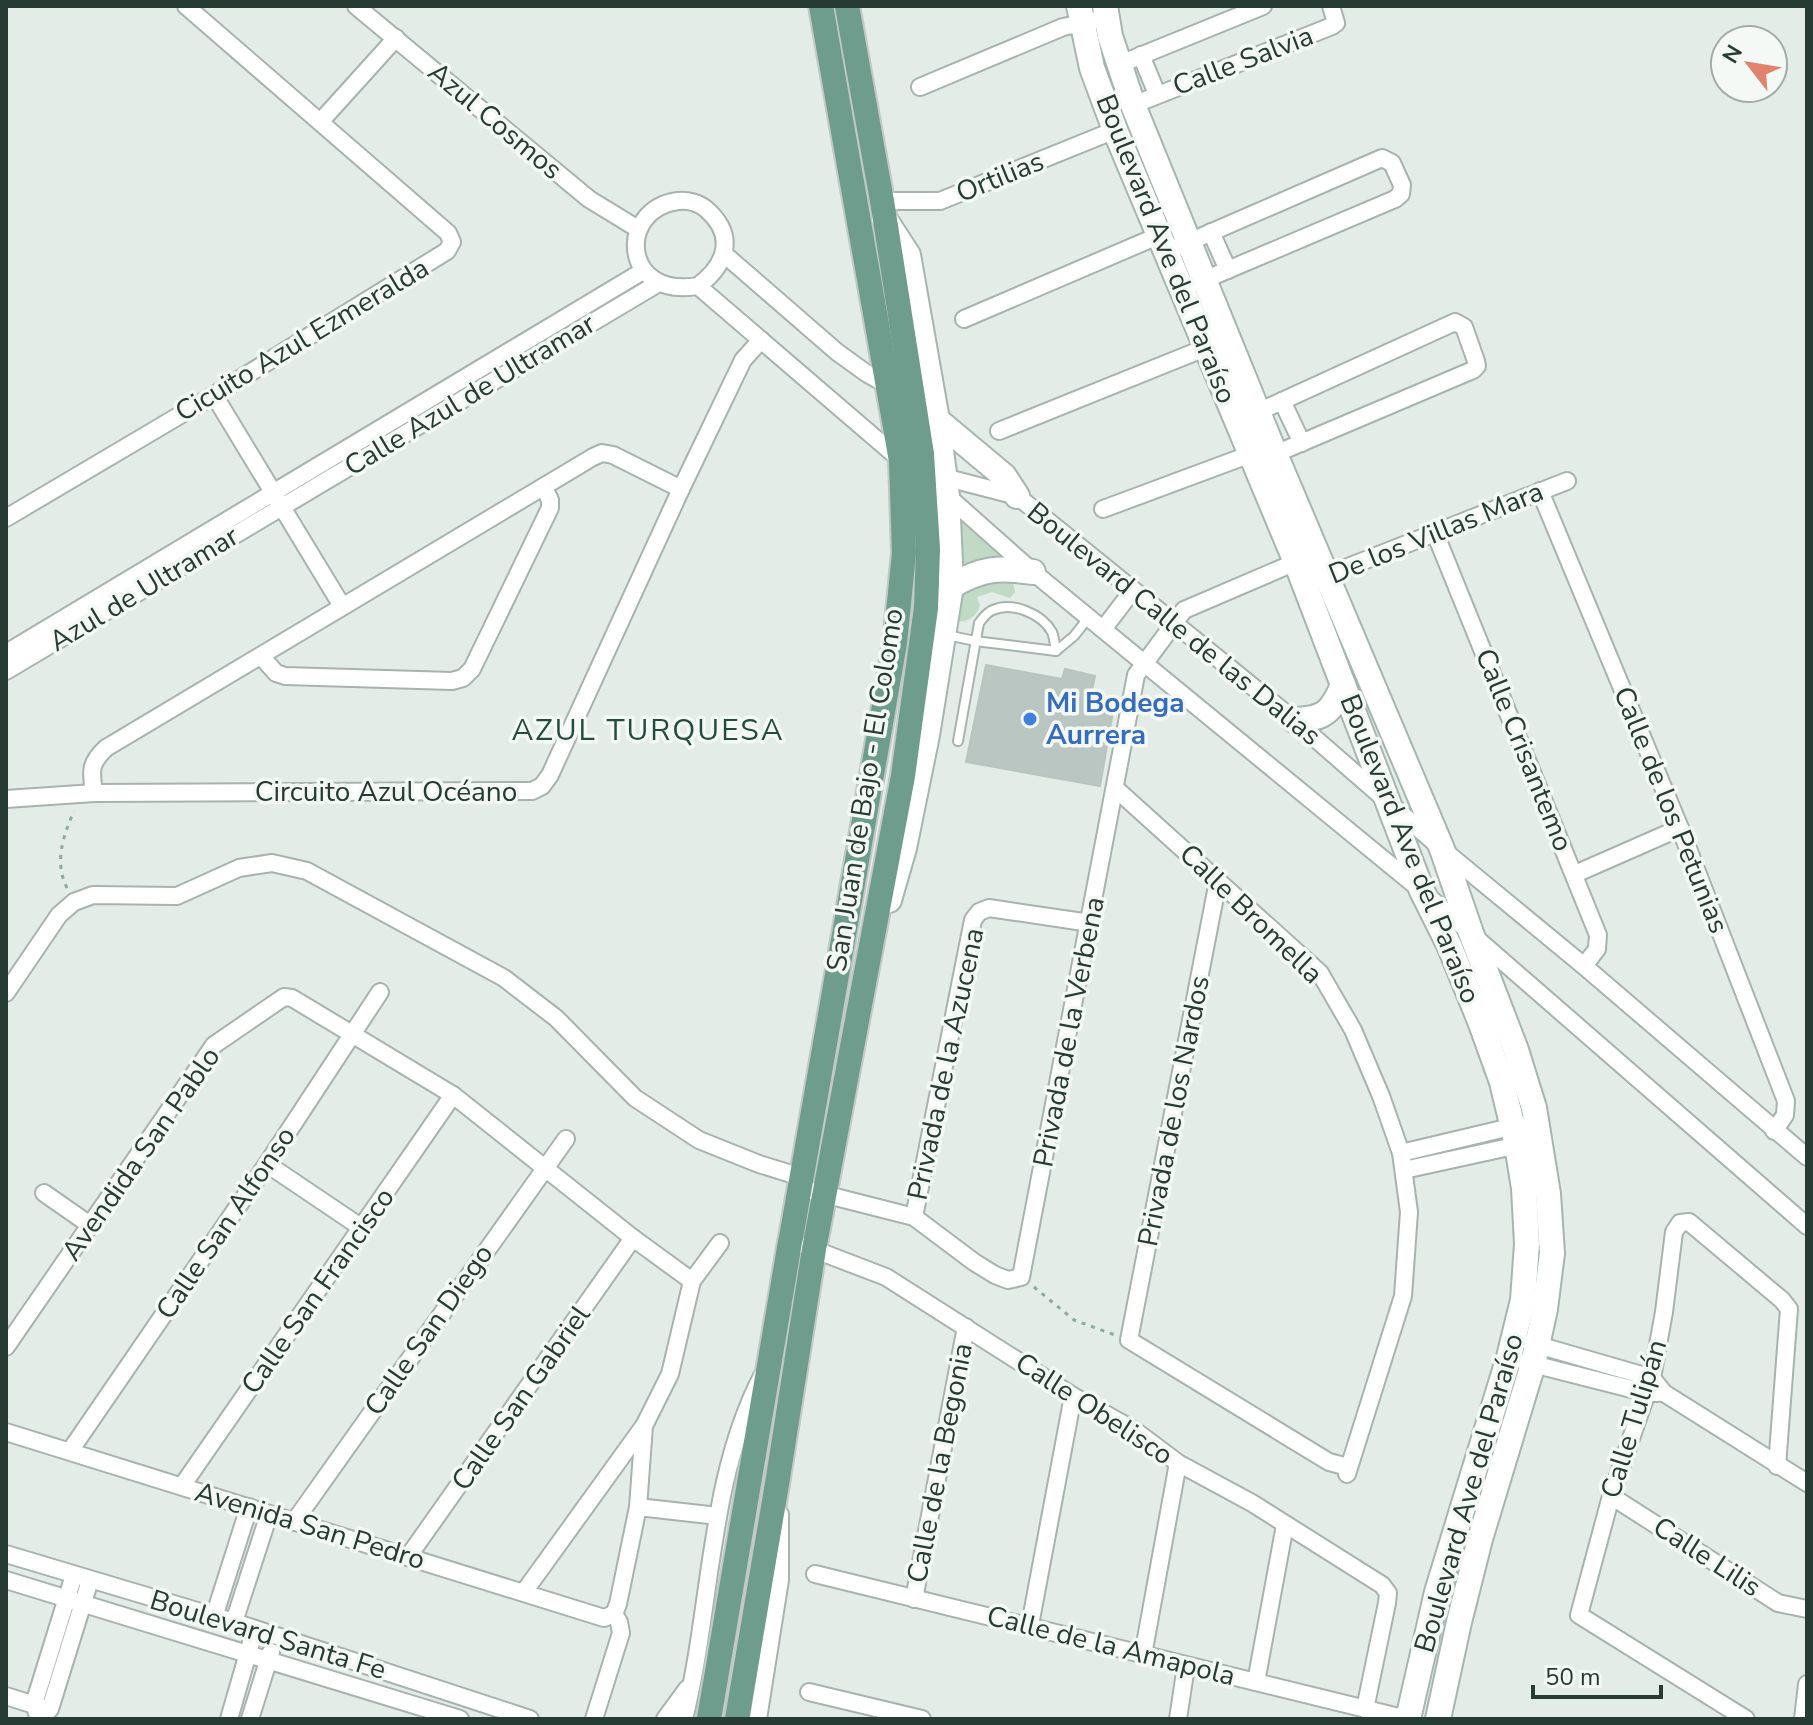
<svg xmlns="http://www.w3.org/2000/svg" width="1813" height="1725" font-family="'Nunito Sans',sans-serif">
	<rect width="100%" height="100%" fill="#e4ece8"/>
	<g fill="#c0dac5">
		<polygon points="961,519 1018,562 961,574"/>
		<path d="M992 576 1013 582 1015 592 1010 598 992 592 977 597 980 606C974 620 966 623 951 621L955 591Z"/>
	</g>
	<polygon fill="#bac6c1" stroke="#b7c5be" stroke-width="2" points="986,665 1062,679 1065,669 1095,676 1089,704 1113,712 1100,786 966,762"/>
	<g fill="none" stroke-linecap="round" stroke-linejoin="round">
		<g stroke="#a7b3ae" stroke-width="12">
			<g id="lane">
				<polyline points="947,635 975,641 1056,651 1074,636 1089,617"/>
				<path d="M958 741 979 623C983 618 987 612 993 610 1012 601 1042 614 1052 632 1054 637 1055 645 1056 651"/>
			</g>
		</g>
		<g stroke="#a7b3ae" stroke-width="20">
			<g id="street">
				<polyline points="356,6 589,199 638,229"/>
				<polyline points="1141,55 1157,94"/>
				<polyline points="1118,65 1263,6"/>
				<polyline points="920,87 1063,27 1106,18"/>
				<polyline points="1133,105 1332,26 1336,23 1331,6"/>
				<polyline points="321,121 396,38"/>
				<polyline points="882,201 940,201 1115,130"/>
				<polyline points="1211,232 1228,270"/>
				<polyline points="1166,252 1382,158 1392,163 1402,185 1401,194 1395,199 1197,283"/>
				<polyline points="724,254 837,352 866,373 891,387"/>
				<path d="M698 286C726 265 737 236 706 209 699 203 688 200 678 201 617 209 621 299 698 286L903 462"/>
				<polyline points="964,319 1160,235"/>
				<polyline points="214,395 342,606"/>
				<polyline points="1282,401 1302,443"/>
				<polyline points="1258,412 1455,322 1464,327 1476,361 1477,366 1473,370 1275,454"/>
				<polyline points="999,431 1205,348"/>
				<polyline points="936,475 1017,496 1294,720 1442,849 1584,966 1807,1157"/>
				<polyline points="1540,491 1680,828 1786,1101 1785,1115 1774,1131"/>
				<polyline points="944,493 1033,572 1422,891 1807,1226"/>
				<polyline points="1103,509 1251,454"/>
				<polyline points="6,518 214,395 447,251 452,242 448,233 186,6"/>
				<polyline points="1435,533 1598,935 1597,949 1584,966"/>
				<polyline points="1320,578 1567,481"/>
				<polyline points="1104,628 1133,590"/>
				<polyline points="6,653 643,271"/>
				<polyline points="261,656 276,673 285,676 452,681 463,678 472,669 550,508 550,500 544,488"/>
				<polyline points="6,671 657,284"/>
				<polyline points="1115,788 1320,973 1353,1030 1381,1096 1401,1153 1409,1212 1403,1296 1347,1474"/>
				<path d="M94 793C91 771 89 764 106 748L593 457 602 453 613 455 681 489"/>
				<polyline points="6,799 94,793 532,791 542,786 550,775 681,489 743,360 761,340"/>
				<polyline points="1575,874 1680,828"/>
				<polyline points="1218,881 1129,1340 1329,1462 1348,1467"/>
				<polyline points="6,993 59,915 74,902 93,895 177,896 239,868 272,863 307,871 504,978 556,1018 635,1098 699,1140 759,1164 801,1177"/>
				<polyline points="1401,1153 1519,1125"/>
				<polyline points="267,1164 362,1228"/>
				<polyline points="1404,1170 1523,1144"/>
				<polyline points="800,1188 914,1217 974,1262 995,1275 1008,1280 1021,1277 1136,675 1184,610 1296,562"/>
				<polyline points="44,1193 90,1225"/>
				<polyline points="914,1217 973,920 979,912 989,908 1090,923"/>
				<polyline points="805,1246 886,1277 1073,1396 1134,1430 1178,1463 1252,1503 1382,1585 1388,1593 1387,1603 1365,1709"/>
				<polyline points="1531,1343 1652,1378 1664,1393 1807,1483"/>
				<polyline points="6,1347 214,1045 284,997 292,998 453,1095 633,1238 692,1281"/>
				<polyline points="1525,1362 1647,1393 1658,1393"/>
				<polyline points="6,1432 604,1618 614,1614"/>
				<polyline points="70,1451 267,1164 380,992"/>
				<polyline points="182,1486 453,1095"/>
				<polyline points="1611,1496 1778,1603 1807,1609"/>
				<polyline points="638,1507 718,1516"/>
				<polyline points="294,1522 566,1139"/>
				<polyline points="6,1554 234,1622 530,1719"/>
				<polyline points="408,1557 633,1238"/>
				<polyline points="815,1574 1407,1719"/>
				<polyline points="6,1580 460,1719"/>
				<polyline points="524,1592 643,1427"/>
				<polyline points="914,1599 966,1327"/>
				<polyline points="614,1614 618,1604 638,1507 644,1426 670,1374 692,1281 720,1243"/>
				<polyline points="214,1617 249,1507"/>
				<polyline points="234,1622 269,1514"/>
				<polyline points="1030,1625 1073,1396"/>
				<polyline points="1143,1655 1178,1463"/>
				<polyline points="1256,1682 1285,1525"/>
				<polyline points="809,1692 922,1719"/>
				<polyline points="6,1696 41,1707"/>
				<polyline points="39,1719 34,1704 74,1575"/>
				<polyline points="41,1719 50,1709 90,1580"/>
				<polyline points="229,1719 255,1629"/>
				<polyline points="250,1719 271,1652"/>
				<polyline points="594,1719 621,1633 619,1622 614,1614"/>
				<polyline points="665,1719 687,1689"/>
				<path d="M684 1719C712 1607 708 1480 762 1376"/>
				<polyline points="758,1719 780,1580 780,1514"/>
				<polyline points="1178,1719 1186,1666"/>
				<polyline points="1746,1719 1579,1615 1611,1496 1652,1378 1664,1312 1674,1232 1680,1223 1689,1222 1782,1300 1789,1309 1777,1466"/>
				<polyline points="1803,1719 1807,1684"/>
			</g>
		</g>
		<g stroke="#a4b6af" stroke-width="28">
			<g id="secondary">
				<polyline points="1079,6 1092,68 1115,130 1296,562 1422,891 1449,945 1480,1021 1502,1082 1517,1145 1524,1188 1527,1244 1523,1300 1509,1357 1437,1592 1408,1719"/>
				<polyline points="1105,6 1110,36 1133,105 1275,454 1442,849 1471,933 1516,1050 1534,1108 1548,1194 1552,1253 1545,1309 1533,1364 1480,1539 1459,1622 1438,1719"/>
				<polyline points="884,218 908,255 937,420 947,496 951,586 927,735 904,848 889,900"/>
				<polyline points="937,420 1004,476 1017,496"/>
				<path d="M951 586C983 568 997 567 1033 572"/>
				<path d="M1294 720C1324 719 1331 713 1343 685"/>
			</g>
		</g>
		<g stroke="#c2c8c6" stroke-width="28">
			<g id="primary">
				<polyline points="791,1238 895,643 904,553 901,461 821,6"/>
				<polyline points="815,1244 903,776 926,608 928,549 922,454 882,201 847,6"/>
				<polyline points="709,1719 790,1242"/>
				<polyline points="737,1719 777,1484 814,1249"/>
			</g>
		</g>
		<g stroke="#89ab9e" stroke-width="3" stroke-dasharray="4 6" stroke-linecap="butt">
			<path d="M67 888C54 862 63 836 74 811"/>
			<polyline points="1034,1287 1074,1320 1115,1335"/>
		</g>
		<use href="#lane" stroke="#fff" stroke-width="8"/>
		<use href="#street" stroke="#fff" stroke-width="16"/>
		<use href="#secondary" stroke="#fff" stroke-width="24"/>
		<use href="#primary" stroke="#6e9c8d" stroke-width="24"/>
	</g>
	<circle fill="#3f7fe0" stroke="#f4f9f6" stroke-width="3" cx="1030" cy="719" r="8"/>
	<g text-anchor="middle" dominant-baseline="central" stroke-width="7" stroke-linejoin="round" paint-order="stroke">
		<g font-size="28" fill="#263b34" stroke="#f4f9f6">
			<text transform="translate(1243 61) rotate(-21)">Calle Salvia</text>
			<text transform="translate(495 121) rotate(40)">Azul Cosmos</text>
			<text transform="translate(1000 177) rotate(-22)">Ortilias</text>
			<text transform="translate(1166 249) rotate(68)">Boulevard Ave del Paraíso</text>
			<text transform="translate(302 340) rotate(-31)">Cicuito Azul Ezmeralda</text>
			<text transform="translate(470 395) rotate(-31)">Calle Azul de Ultramar</text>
			<text transform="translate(1436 533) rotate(-22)">De los Villas Mara</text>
			<text transform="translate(144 589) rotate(-31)">Azul de Ultramar</text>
			<text transform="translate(1174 624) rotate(39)">Boulevard Calle de las Dalias</text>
			<text transform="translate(1524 750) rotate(68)">Calle Crisantemo</text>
			<text transform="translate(865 790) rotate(-81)">San Juan de Bajo - El Colomo</text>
			<text x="386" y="792">Circuito Azul Océano</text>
			<text transform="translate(1671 810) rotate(68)">Calle de los Petunias</text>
			<text transform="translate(1410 849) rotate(68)">Boulevard Ave del Paraíso</text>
			<text transform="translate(1251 914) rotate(44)">Calle Bromella</text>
			<text transform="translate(1069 1032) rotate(-79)">Privada de la Verbena</text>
			<text transform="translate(946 1064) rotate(-78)">Privada de la Azucena</text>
			<text transform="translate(1174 1111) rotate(-79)">Privada de los Nardos</text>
			<text transform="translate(141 1154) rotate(-55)">Avendida San Pablo</text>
			<text transform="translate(226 1223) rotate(-56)">Calle San Alfonso</text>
			<text transform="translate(318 1291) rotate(-55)">Calle San Francisco</text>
			<text transform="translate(429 1330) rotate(-55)">Calle San Diego</text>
			<text transform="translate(521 1398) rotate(-55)">Calle San Gabriel</text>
			<text transform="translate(1094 1409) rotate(33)">Calle Obelisco</text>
			<text transform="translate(1634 1419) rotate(-73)">Calle Tulipán</text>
			<text transform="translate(940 1463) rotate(-79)">Calle de la Begonia</text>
			<text transform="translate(1469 1493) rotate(-74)">Boulevard Ave del Paraíso</text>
			<text transform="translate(310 1526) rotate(17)">Avenida San Pedro</text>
			<text transform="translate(1707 1557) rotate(33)">Calle Lilis</text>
			<text transform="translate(268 1635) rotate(17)">Boulevard Santa Fe</text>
			<text transform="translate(1111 1646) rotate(14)">Calle de la Amapola</text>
		</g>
		<g font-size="28" font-weight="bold" fill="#366cbe" stroke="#f4f9f6" text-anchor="start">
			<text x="1046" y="703">Mi Bodega<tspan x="1046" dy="32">Aurrera</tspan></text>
		</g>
		<g font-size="30" letter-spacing="2" fill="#244b3f" stroke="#f4f9f6">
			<text x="648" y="730">AZUL TURQUESA</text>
		</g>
	</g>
	<rect width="1813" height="1725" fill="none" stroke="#263b34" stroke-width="16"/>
	<g transform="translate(1749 64) rotate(301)"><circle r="38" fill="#f4f9f6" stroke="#a2ada8" stroke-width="2"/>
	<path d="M0-6L14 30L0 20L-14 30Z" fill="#e1826d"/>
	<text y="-12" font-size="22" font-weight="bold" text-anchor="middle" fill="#263b34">N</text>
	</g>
	<path d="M1533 1685v12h128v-12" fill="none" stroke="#263b34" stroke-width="4"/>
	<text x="1545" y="1685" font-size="24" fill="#263b34" stroke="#f4f9f6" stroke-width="6" paint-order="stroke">50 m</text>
</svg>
